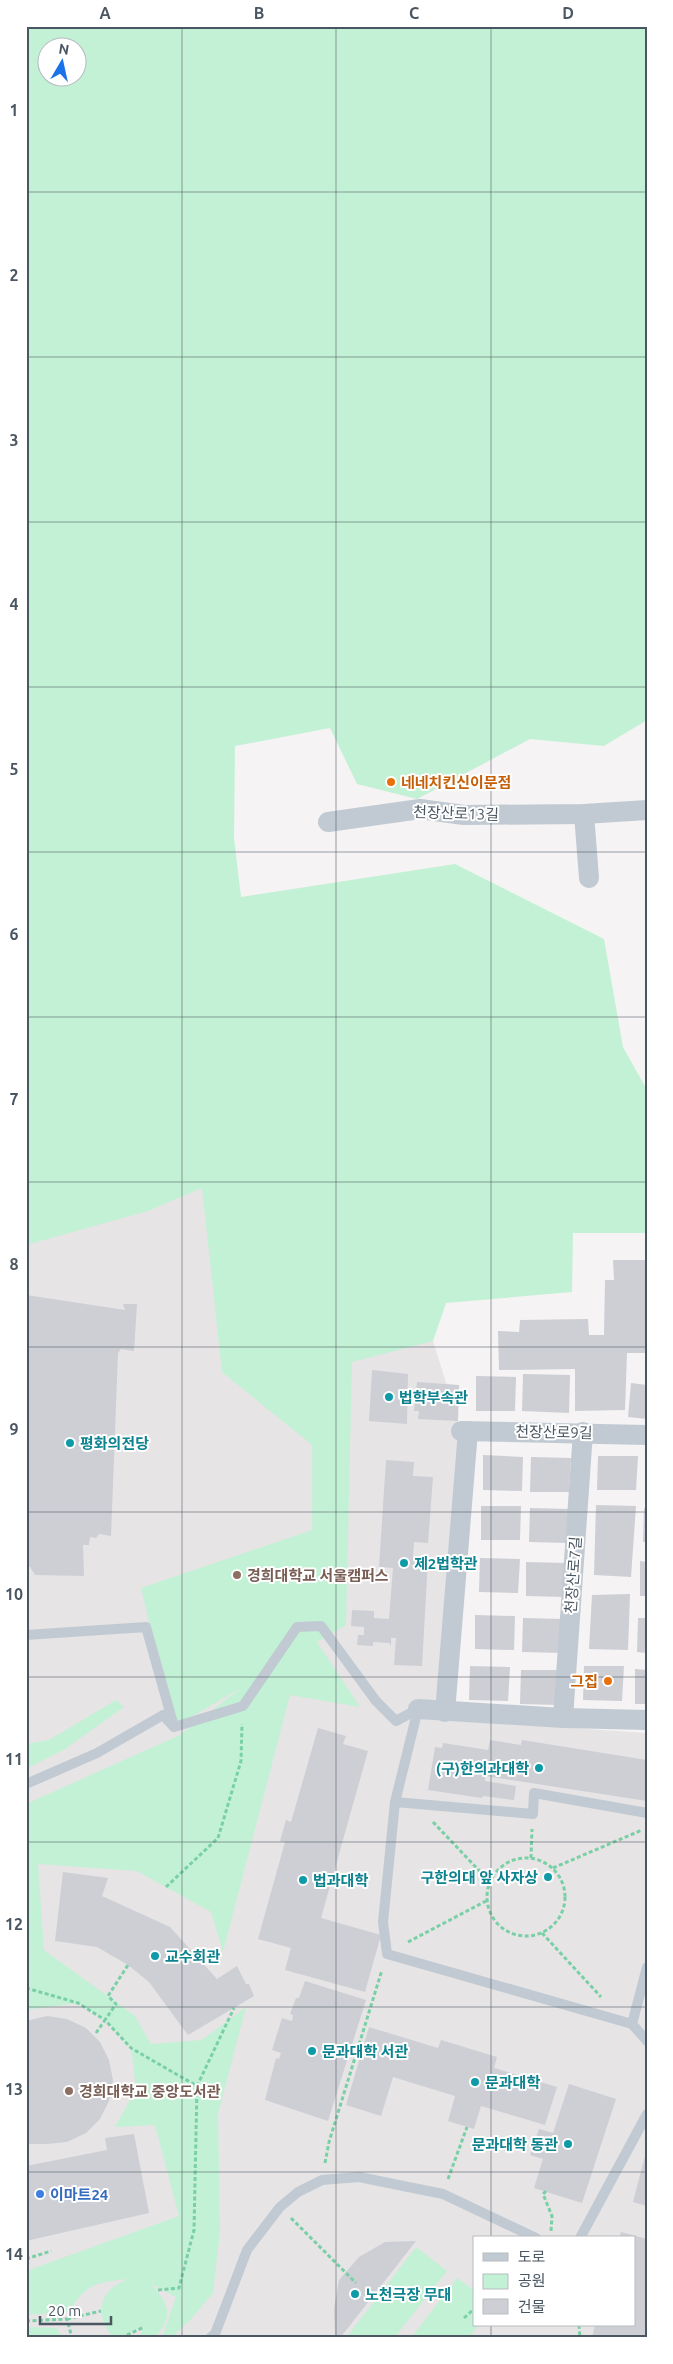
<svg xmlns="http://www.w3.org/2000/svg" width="673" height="2364" font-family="Ubuntu,'Noto Sans KR',sans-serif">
	<rect width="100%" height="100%" fill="#f5f3f3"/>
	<path fill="#e6e4e5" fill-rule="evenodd" d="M26 1072 202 1187 259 1286 433 1341 461 1431 436 1719 647 1733V2338H26ZM474 2238H634V2325H474Z"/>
	<g fill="#c3f1d5" fill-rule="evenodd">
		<path d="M26 26H647V720L604 746 530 739 417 799 357 784 330 728 235 746 234 838 241 897 455 864 604 939 623 1047 647 1090V1233H573L572 1292 446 1303 433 1341 352 1362 346 1625 317 1642 360 1707 290 1695 223 1952 211 1912 137 1871 38 1864 44 1950 135 2016 151 2044 202 2040 246 2007 218 2114 220 2232 213 2293 190 2320 171 2338H162L176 2297 150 2283C167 2302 176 2314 155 2337L139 2338 143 2327 118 2338H114C101 2325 96 2304 110 2290 115 2285 123 2282 127 2279 96 2283 86 2283 69 2312L26 2315V2271L179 2216 155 2125 115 2127 136 2089 131 2048 105 2020 78 2003 26 2010V1804L180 1735 241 1688 174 1727 141 1588 312 1530V1445L222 1372 202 1188 148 1211 26 1245ZM48 48H78V78H48Z"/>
		<polygon points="116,1700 124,1707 65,1749 26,1769 26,1744 49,1740"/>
		<polygon points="416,2247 447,2271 394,2338 346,2338"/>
		<polygon points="457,2278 474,2290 474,2325 479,2325 468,2338 411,2338"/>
		<polygon points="26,2327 56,2328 63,2338 26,2338"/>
	</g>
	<g fill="#cdcfd5">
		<polygon points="613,1260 647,1260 647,1353 627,1353 625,1410 575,1411 575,1369 499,1370 498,1331 519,1332 520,1320 588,1319 589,1335 604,1335 605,1280 614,1280"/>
		<polygon points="26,1295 125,1310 123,1304 137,1304 134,1351 121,1349 118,1353 111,1536 99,1534 96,1538 90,1537 89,1545 83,1545 84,1576 35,1575 30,1567 26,1567"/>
		<polygon points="372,1370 408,1374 407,1424 369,1421"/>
		<polygon points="523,1374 570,1375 569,1413 522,1411"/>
		<polygon points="476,1376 516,1377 515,1411 476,1411"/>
		<polygon points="417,1382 459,1385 458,1421 418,1419 419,1411 414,1411"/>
		<polygon points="631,1383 647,1385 647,1419 628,1417"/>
		<polygon points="483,1455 523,1457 522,1491 483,1490"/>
		<polygon points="598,1456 638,1456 636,1490 597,1490"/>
		<polygon points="531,1457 571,1458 569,1492 530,1492"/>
		<polygon points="386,1460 414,1462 413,1476 433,1477 428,1543 414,1542 413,1558 428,1559 422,1666 394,1665 396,1638 391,1638 391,1646 389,1643 373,1642 373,1646 357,1645 358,1635 364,1635 364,1627 351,1626 352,1610 374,1611 374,1618 389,1619 393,1568 379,1567"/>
		<rect x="645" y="1466" width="2" height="25"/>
		<polygon points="596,1505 636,1506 631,1577 594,1575"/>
		<polygon points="481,1506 521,1506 520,1540 481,1540"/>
		<polygon points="530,1508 570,1509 568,1543 529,1542"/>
		<polygon points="644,1508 647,1508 647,1542 643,1542"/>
		<polygon points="480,1558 520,1559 518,1593 479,1592"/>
		<polygon points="640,1561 647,1562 647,1596 640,1596"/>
		<polygon points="526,1562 566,1563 565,1597 526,1596"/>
		<polygon points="630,1594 628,1650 589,1649 592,1595"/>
		<polygon points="475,1615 515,1616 514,1650 475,1649"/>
		<polygon points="523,1618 563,1619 562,1653 522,1652"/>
		<polygon points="638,1618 647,1618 647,1653 637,1652"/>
		<polygon points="470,1666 510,1667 508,1701 469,1700"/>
		<polygon points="584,1666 624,1666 622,1701 583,1700"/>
		<polygon points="635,1669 647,1670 647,1704 635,1704"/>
		<polygon points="521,1670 561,1670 560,1705 520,1704"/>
		<polygon points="318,1728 346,1736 343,1744 368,1751 321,1918 381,1935 365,1992 285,1970 291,1948 258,1939 285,1842 280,1841 286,1820 291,1822"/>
		<polygon points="490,1740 521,1745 522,1740 647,1760 647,1801 485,1776 485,1781 516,1786 514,1800 483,1796 482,1798 428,1790 435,1747 442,1748 443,1743 488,1750"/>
		<polygon points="63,1872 108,1878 102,1896 170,1927 217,1979 237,1966 246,1984 249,1984 254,1996 188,2035 149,1982 128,1965 97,1947 55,1941"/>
		<polygon points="305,1981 366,2000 328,2121 265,2100 276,2058 279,2059 281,2053 272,2050 282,2018 292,2021 293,2015 290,2014 296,1998 299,1998"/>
		<polygon points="47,2016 67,2019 86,2028 100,2042 109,2060 113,2080 109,2101 100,2119 86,2133 67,2142 47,2144 26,2144 26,2021"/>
		<polygon points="369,2027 438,2048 441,2040 497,2057 494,2068 557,2087 545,2125 481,2106 474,2129 448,2121 455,2096 393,2077 381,2116 346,2105"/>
		<polygon points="569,2084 616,2099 582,2203 534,2188 543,2159 530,2155 539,2129 553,2133"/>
		<polygon points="134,2134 149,2213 26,2241 26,2166 107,2150 105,2138"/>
		<polygon points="646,2152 647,2152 647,2206 633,2202"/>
		<polygon points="621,2232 647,2239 647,2338 592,2338 595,2325 634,2325 634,2238 619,2238"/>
		<polygon points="416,2241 340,2338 335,2338 334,2309 339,2280 359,2257 385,2242"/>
	</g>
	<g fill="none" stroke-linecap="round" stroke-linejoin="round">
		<g stroke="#7ad0a6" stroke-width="3" stroke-dasharray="4 2.5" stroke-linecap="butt">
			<polyline points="433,1822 489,1881"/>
			<circle cx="526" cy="1897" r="39"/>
			<polyline points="531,1858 532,1829"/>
			<polyline points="553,1868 642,1830"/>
			<polyline points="166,1887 218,1838 241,1761 242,1724"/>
			<polyline points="542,1933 601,1997"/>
			<polyline points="408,1942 486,1901"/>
			<polyline points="26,1988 78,2003 105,2020 116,2004 108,1996 128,1965"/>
			<polyline points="96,2033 105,2020 131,2048 197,2086 234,2008"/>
			<polyline points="325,2163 329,2142 382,1970"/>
			<polyline points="448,2179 467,2127"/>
			<polyline points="546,2191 543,2194 552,2216 551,2231"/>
			<polyline points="291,2218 356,2283"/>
			<polyline points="26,2259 51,2251"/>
			<polyline points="158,2290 179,2288 194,2230 197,2086"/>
			<polyline points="464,2318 474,2309"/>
			<polyline points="67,2319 101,2311"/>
			<polyline points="26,2321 67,2319 72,2338"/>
			<polyline points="579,2325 580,2338"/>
			<polyline points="121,2338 144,2327"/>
		</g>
		<g stroke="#c1cad2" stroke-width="10">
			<polyline points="26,1635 146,1627 173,1723"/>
			<polyline points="418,1709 395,1802 383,1922 387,1954 632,2024 647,2041"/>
			<polyline points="26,1784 97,1753 163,1715 174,1727 243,1706 297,1627 321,1626 376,1701 396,1721 418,1709"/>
			<polyline points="395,1802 533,1814 534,1793 647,1813"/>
			<polyline points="632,2024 647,1967"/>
			<polyline points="580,2238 647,2114"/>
			<polyline points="210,2338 215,2334 247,2250 280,2207 298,2192 322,2180 359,2177 443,2194 536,2238"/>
		</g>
		<g stroke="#c1cad2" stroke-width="20">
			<polyline points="584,814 589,878"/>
			<polyline points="328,822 420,809 464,815 584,814 647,810"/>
			<polyline points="461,1431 647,1435"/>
			<polyline points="418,1709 563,1718 647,1720"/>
			<polyline points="445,1712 468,1431"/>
			<polyline points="563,1718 583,1432"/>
		</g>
	</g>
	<path fill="none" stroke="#4a5661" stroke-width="1" stroke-opacity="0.55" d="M182 26V2338M336 26V2338M491 26V2238M26 192H647M26 357H647M26 522H647M26 687H647M26 852H647M26 1017H647M26 1182H647M26 1347H647M26 1512H647M26 1677H647M26 1842H647M26 2007H647M26 2172H647M491 2325V2338"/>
	<g fill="#e8710a" stroke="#fff" stroke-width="2">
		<circle cx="391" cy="782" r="5"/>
		<circle cx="608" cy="1681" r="5"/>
	</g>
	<g fill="#0f9aa8" stroke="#fff" stroke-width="2">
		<circle cx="389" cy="1397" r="5"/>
		<circle cx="70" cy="1443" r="5"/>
		<circle cx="404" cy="1563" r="5"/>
		<circle cx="539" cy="1768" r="5"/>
		<circle cx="548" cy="1877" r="5"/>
		<circle cx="303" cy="1880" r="5"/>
		<circle cx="155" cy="1956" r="5"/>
		<circle cx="312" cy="2051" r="5"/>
		<circle cx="475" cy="2082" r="5"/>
		<circle cx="568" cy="2144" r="5"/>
		<circle cx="355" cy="2294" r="5"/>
	</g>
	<g fill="#8d6e63" stroke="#fff" stroke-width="2">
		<circle cx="237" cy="1575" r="5"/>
		<circle cx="69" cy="2091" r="5"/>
	</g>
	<circle fill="#3f7fe0" stroke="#fff" stroke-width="2" cx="40" cy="2194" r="5"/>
	<g text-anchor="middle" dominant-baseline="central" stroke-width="4" stroke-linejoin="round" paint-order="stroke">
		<g font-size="15" font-weight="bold" fill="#c56008" stroke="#fff" text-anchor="start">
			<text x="401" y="782">네네치킨신이문점</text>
			<text x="598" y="1681" text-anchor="end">그집</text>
		</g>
		<g font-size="15" fill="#4a5661" stroke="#fff">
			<text transform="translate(456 813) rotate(2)">천장산로13길</text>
			<text transform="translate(554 1432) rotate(1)">천장산로9길</text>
			<text transform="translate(573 1575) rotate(-86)">천장산로7길</text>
		</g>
		<g font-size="15" font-weight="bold" fill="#0d838f" stroke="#fff" text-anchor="start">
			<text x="399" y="1397">법학부속관</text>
			<text x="80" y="1443">평화의전당</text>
			<text x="414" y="1563">제2법학관</text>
			<text x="529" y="1768" text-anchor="end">(구)한의과대학</text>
			<text x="538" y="1877" text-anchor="end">구한의대 앞 사자상</text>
			<text x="313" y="1880">법과대학</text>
			<text x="165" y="1956">교수회관</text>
			<text x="322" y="2051">문과대학 서관</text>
			<text x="485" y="2082">문과대학</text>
			<text x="558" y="2144" text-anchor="end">문과대학 동관</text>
			<text x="365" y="2294">노천극장 무대</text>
		</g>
		<g font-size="15" font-weight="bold" fill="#785e54" stroke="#fff" text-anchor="start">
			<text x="247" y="1575">경희대학교 서울캠퍼스</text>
			<text x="79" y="2091">경희대학교 중앙도서관</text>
		</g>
		<g font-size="15" font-weight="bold" fill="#366cbe" stroke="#fff" text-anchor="start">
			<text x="50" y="2194">이마트24</text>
		</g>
	</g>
	<rect width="673" height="2364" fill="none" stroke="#ffffff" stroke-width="55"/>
	<rect x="473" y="2236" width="162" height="90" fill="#ffffff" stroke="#b7bbc0"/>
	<rect x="483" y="2253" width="25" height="8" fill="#c1cad2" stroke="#b7bbc0"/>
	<text x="518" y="2262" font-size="15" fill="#4a5661">도로</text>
	<rect x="483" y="2274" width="25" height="15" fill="#c3f1d5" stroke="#b7bbc0"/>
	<text x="518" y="2286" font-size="15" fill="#4a5661">공원</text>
	<rect x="483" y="2299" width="25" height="15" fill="#cdcfd5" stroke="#b7bbc0"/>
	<text x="518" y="2312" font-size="15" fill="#4a5661">건물</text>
	<g transform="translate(62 62) rotate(9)"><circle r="24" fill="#ffffff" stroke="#b7bbc0"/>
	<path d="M0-4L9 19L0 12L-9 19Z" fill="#1a73e8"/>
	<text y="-8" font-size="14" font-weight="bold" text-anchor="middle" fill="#4a5661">N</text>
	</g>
	<path d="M40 2316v8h71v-8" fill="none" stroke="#4a5661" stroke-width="2.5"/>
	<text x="48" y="2316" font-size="15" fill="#4a5661" stroke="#ffffff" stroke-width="4" paint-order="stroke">20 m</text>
	<rect x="28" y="28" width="618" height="2308" fill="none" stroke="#4a5661" stroke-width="2"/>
	<g font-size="16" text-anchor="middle" font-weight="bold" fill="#4a5661">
		<text x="105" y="19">A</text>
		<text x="259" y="19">B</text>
		<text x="414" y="19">C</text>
		<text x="568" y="19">D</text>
		<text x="14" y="116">1</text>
		<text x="14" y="281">2</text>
		<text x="14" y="446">3</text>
		<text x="14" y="610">4</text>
		<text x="14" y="775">5</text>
		<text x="14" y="940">6</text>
		<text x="14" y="1105">7</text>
		<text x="14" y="1270">8</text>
		<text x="14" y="1435">9</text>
		<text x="14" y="1600">10</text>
		<text x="14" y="1765">11</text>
		<text x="14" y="1930">12</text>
		<text x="14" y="2095">13</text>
		<text x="14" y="2260">14</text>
	</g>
</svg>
